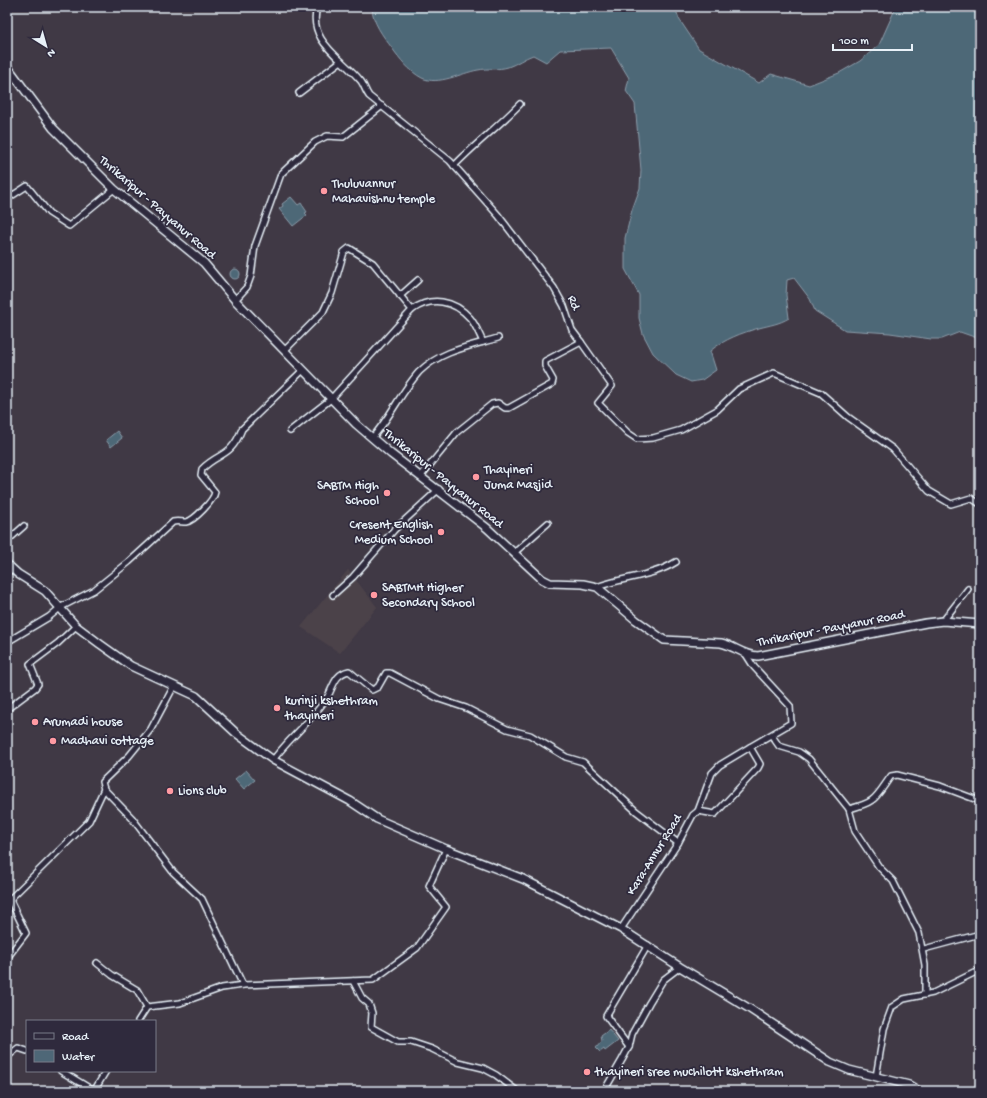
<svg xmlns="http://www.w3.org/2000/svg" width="987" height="1098" font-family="'Gochi Hand',sans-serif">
	<rect width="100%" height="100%" fill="#403945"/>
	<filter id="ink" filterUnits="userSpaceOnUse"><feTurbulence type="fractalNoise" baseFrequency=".025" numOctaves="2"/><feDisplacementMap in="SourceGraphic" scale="8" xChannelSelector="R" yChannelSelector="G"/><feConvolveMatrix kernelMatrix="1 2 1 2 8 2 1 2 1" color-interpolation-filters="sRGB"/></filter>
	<g filter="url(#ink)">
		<polygon fill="#4c434a" points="348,570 377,607 340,653 301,627"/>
		<g fill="#4e6777" stroke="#8c9eab">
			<path d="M372 7H675L679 19 699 49 759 83 771 74 809 85 839 73 860 61 879 45 896 7H980V339L960 332 942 339H931L890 333 845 330 815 311 810 299 794 278 787 280 786 295 789 318C779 324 770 325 759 328 741 333 725 339 710 351L716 370 702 380 691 382 676 375 653 353 643 334 639 318V295L625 269V238L632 210 640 188 641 170 635 104 626 91 629 78 611 48 560 50 546 62 533 55C524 58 517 64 508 67 498 70 488 68 478 70 461 73 438 86 422 78 410 72 399 58 392 48 383 36 372 22 372 7Z"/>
			<polygon points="291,197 298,205 301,203 307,212 305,213 307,215 293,226 279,209 283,206 282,204"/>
			<circle cx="235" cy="274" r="5"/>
			<polygon points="117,431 122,438 111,447 106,440"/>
			<polygon points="246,770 255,780 244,789 235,779"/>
			<polygon points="609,1030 618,1041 605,1051 604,1049 600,1052 596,1048 602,1041 601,1036"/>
		</g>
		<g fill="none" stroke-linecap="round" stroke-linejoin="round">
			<g stroke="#e8f1f8" stroke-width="8">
				<g id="minor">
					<path d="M317 7C307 41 342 58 360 80 364 84 365 91 369 96L450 161 498 215 554 288 564 306 572 330 581 342 545 361V366L553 380 552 384 509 408H505L498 403 492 404 457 432 421 476"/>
					<polyline points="299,93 341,61"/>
					<path d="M454 166C475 144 499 126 520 104"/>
					<polyline points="7,199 27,186 49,213 69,226 114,189"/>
					<polyline points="400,296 418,280"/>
					<polyline points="235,300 247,287 251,276 255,246 281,174 315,142 327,136 343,137 382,106"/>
					<path d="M412 310C431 296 454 300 470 318 476 325 479 334 483 342"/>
					<polyline points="581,342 612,386 598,403 628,433 637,439 653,438 681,430 717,410 739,389 774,373 821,393 848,417 893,449 929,491 951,504 971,498 980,504"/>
					<polyline points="285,350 323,312 332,293 344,252 349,248 373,263 412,310 331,399 290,431"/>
					<path d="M372 438C390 418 401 392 419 372 440 351 471 346 498 338"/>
					<polyline points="7,541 24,526"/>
					<polyline points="514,553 548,523"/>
					<path d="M597 587C623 577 652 577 676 562"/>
					<polyline points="333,595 353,577 394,530 439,489"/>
					<polyline points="943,621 968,589"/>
					<path d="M7 642 49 617 61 607 94 590 129 562 173 522C177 521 181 522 186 522 194 521 214 500 215 492L201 475 202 469C220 451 230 459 242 429L303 370"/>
					<polyline points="7,709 35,688 38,684 30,664 58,643 76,626"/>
					<polyline points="772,736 779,746 799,752 809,759 849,809"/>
					<path d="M273 760C290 737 313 720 328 696 334 685 335 674 349 671L372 690 378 687 386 673H390L439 699 466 708 507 729 530 735 566 757 583 762 636 811 678 843"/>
					<polyline points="104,789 132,818 173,872 202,899 243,985"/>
					<polyline points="698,811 712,773 720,765 750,747"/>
					<polyline points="621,929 678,843 693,815 698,811 715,814 758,768 760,764 750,747 791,723 790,706 754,667 747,656"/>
					<polyline points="924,949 980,934"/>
					<polyline points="7,958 26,933 11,902 11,898 89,821 104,789 102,782 129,756 151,729 174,686"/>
					<polyline points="97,963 112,975 137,990 147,1007"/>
					<polyline points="353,981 362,998 369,1004 372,1013 371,1027 398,1042 411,1042 432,1049 458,1062 483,1068 496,1075 517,1091"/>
					<path d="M925 995V965L919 933 893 881 879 867 855 831 849 809C877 802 875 798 891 776L897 775 940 786 980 801"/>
					<polyline points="138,1021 147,1007 180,1003 222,988 243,985 373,980 417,948 446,907 429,886 446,849"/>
					<polyline points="629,1047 606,1016 648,945"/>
					<polyline points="7,1057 18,1048 27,1051"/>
					<polyline points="61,1071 94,1091"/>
					<polyline points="876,1077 884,1029 892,1007 904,999 933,993 980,970"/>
					<polyline points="94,1091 106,1071"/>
					<polyline points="604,1091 622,1060 629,1047 632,1034 649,1003 663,980 680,967"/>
				</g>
			</g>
			<g stroke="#e8f1f8" stroke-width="10">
				<g id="secondary">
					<path d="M7 66 53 128 114 189 204 263 235 300 356 424 391 454 487 528 542 579 550 583 583 584 597 587 636 620 664 640 721 643C735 646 742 655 758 656L926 623 943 621 980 624"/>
					<polyline points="7,564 18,574 45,591 76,626 100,644 131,666 196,696 236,733 273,760 350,801 377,819 446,849 523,879 621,929 680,967 750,1009 830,1062 849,1070 909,1085 919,1091"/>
				</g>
			</g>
			<use href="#minor" stroke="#2f2a3d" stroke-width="5"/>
			<use href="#secondary" stroke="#2f2a3d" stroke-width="7"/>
		</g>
	</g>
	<g fill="#ff9aa2" stroke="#2f2a3d" stroke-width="1.5">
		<circle cx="324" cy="191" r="4"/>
		<circle cx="476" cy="477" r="4"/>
		<circle cx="387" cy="493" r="4"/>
		<circle cx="441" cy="532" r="4"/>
		<circle cx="374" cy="595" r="4"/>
		<circle cx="277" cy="708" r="4"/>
		<circle cx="35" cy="722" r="4"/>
		<circle cx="53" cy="741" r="4"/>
		<circle cx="170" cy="791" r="4"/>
		<circle cx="587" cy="1072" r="4"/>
	</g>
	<g text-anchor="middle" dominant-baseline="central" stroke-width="3.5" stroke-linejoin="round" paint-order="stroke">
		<g font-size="13" fill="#e8f1f8" stroke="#2f2a3d" text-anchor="start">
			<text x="332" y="184">Thuluvannur<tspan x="332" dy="15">Mahavishnu temple</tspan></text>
			<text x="484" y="470">Thayineri<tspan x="484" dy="15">Juma Masjid</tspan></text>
			<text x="379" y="486" text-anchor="end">SABTM High<tspan x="379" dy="15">School</tspan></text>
			<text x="433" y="525" text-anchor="end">Cresent English<tspan x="433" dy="15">Medium School</tspan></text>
			<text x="382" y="588">SABTMH Higher<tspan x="382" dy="15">Secondary School</tspan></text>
			<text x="285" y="701">kurinji kshethram<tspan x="285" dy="15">thayineri</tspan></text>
			<text x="43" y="722">Arumadi house</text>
			<text x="61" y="741">Madhavi cottage</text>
			<text x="178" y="791">Lions club</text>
			<text x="595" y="1072">thayineri sree muchilott kshethram</text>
		</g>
		<g font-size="13" fill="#e8f1f8" stroke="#2f2a3d">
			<text transform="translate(157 208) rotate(41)">Thrikaripur - Payyanur Road</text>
			<text transform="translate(573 303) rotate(67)">Rd</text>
			<text transform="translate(443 479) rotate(39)">Thrikaripur - Payyanur Road</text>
			<text transform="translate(831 629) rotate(-11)">Thrikaripur - Payyanur Road</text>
			<text transform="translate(655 855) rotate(-58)">Kara-Annur Road</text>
		</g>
	</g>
	<rect width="987" height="1098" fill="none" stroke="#2f2a3d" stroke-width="24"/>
	<rect x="12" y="12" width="963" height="1074" fill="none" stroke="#e8f1f8" stroke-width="1.5" filter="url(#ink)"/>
	<rect x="26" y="1020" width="130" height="52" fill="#2f2a3d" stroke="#797a88"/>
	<rect x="34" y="1033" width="20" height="6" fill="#2f2a3d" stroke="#797a88"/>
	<text x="62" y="1040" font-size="12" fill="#e8f1f8">Road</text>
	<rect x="34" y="1050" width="20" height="12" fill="#4e6777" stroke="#797a88"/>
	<text x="62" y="1060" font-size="12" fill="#e8f1f8">Water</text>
	<g transform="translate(46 46) rotate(143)" stroke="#2f2a3d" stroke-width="3" paint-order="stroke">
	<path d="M0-3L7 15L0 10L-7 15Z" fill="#e8f1f8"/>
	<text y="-6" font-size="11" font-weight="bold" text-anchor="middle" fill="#e8f1f8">N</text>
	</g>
	<path d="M833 44v6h79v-6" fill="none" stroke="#e8f1f8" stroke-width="2"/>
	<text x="839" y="44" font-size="12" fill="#e8f1f8" stroke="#2f2a3d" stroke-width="3" paint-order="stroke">100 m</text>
</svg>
